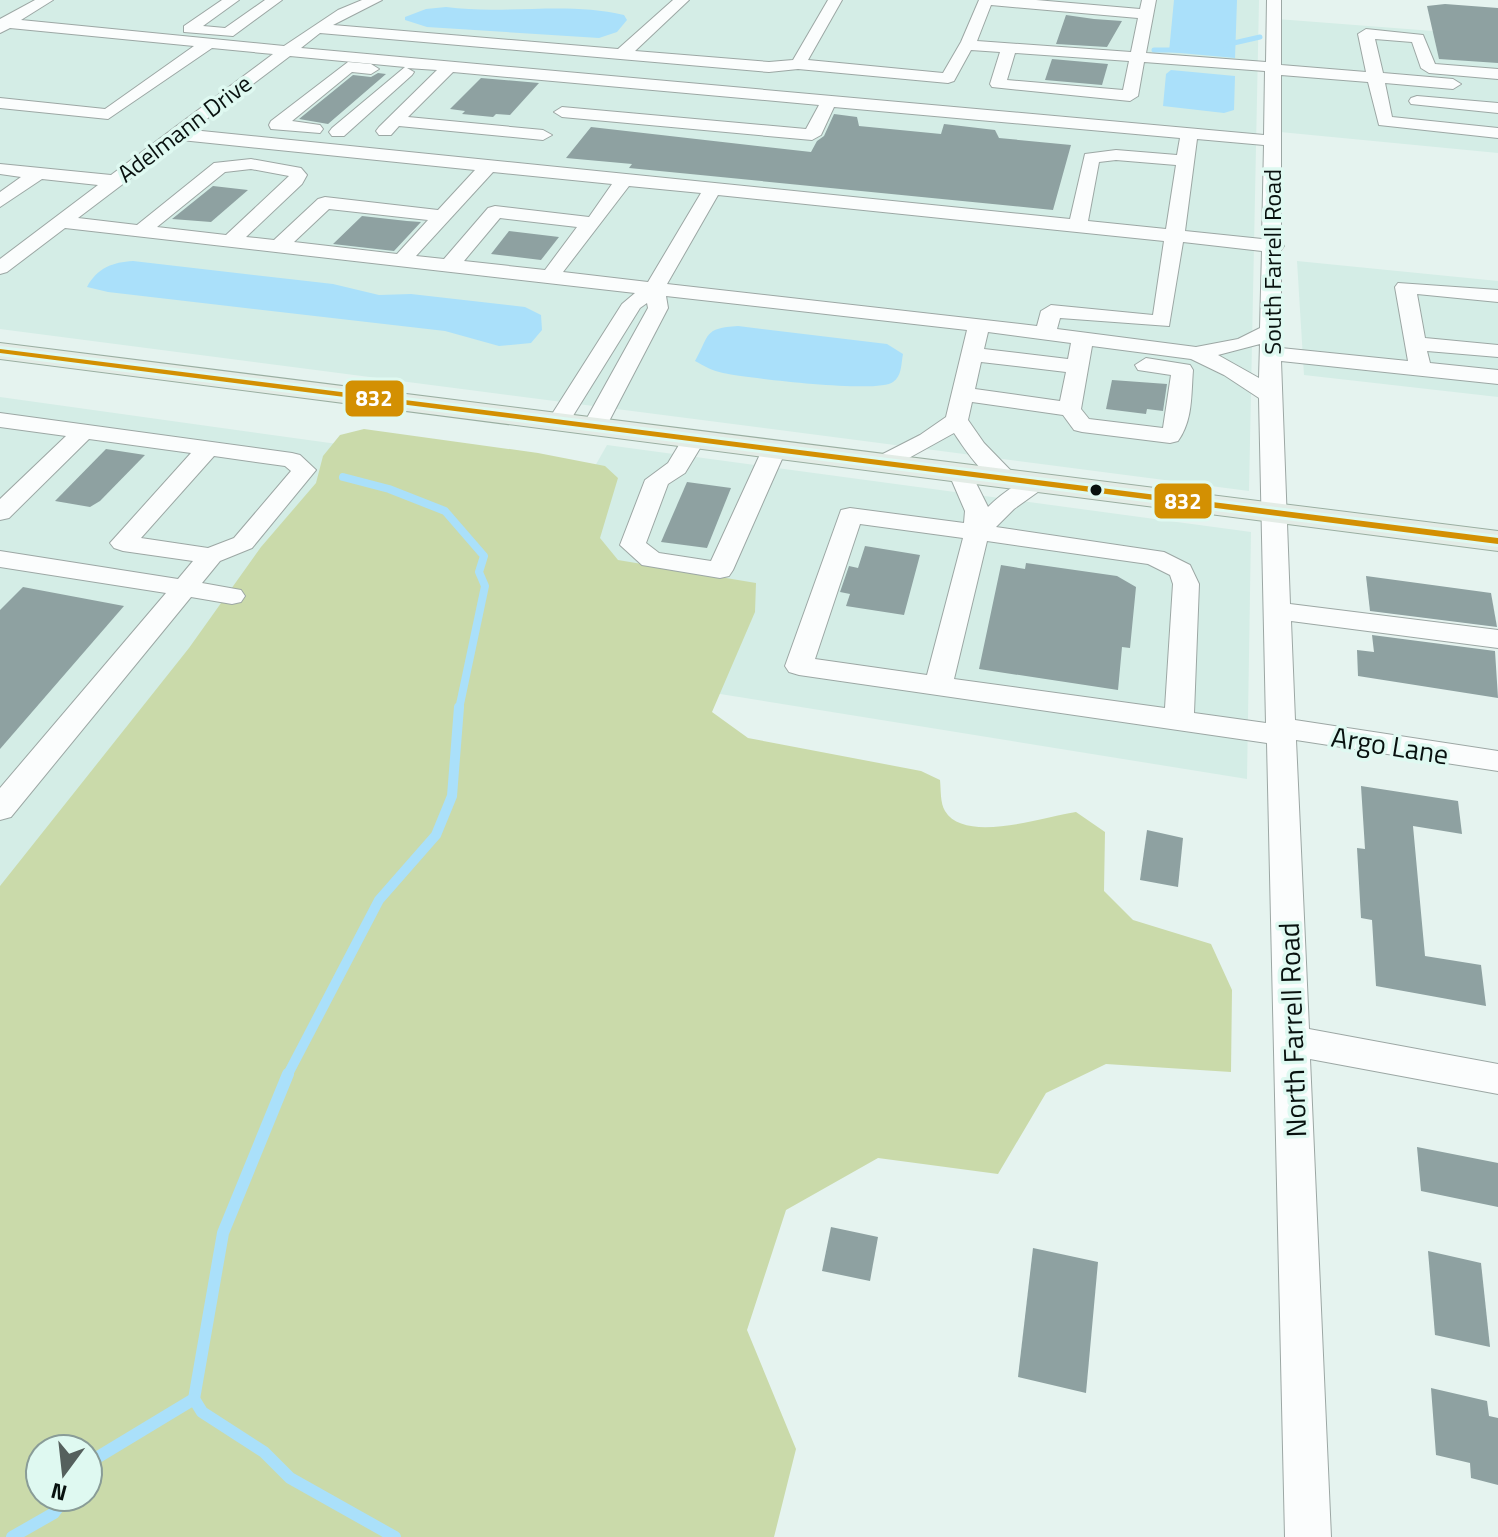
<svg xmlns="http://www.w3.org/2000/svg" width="1498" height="1537" font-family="'Titillium Web',sans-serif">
	<rect width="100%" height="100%" fill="#e5f3ef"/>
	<g fill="#d4ede6">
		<polygon points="0,0 1259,0 1249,491 0,329 0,173 89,174 0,164"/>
		<polygon points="1277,19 1498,36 1498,153 1280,132"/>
		<polygon points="1297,261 1498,281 1498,397 1304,375"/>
		<polygon points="0,397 359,447 0,907"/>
		<polygon points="607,445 1251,532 1247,779 714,693 540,563"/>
	</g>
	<path fill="#cadaaa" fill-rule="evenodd" d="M364 429 538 453 605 466 618 478 600 538 618 560 756 583 755 612 712 712 748 738 921 771 940 780C941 790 940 803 945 811 965 844 1043 817 1076 812L1105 832 1104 891 1133 920 1211 944 1232 990 1231 1072 1106 1064 1046 1093 998 1174 878 1158 786 1210 747 1330 796 1449 774 1537H0V886L189 648 261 547 316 483 323 456 340 435ZM40 1449H88V1497H40Z"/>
	<g fill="#aae0fa">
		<polygon points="1174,0 1237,0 1235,58 1169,52"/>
		<path d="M446 7C505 15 566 1 624 15L627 20 617 32 599 38 427 27 405 20V17L426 9Z"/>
		<polygon points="1171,70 1235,76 1234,110 1224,113 1163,106 1166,74"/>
		<path d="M133 261 333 284 379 295 411 294 525 307 541 315 542 330 531 343 499 346 445 331 108 292 87 287C97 268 113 262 133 261Z"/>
		<path d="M738 326 887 344 903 354C901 364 902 376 893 382 879 394 747 378 723 373 713 371 704 366 695 361 710 335 703 328 738 326Z"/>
	</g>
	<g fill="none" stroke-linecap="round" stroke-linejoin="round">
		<g stroke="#aae0fa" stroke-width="5">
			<polyline points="1225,45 1260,37"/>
			<polyline points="1154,50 1178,50"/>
		</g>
		<polyline stroke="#aae0fa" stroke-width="8" points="343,477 389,489 445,511 484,556 479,572 485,586 459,709"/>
		<polyline stroke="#aae0fa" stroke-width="10" points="287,1076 379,900 436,835 452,796 459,707"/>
		<g stroke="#aae0fa" stroke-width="12">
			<polyline points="194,1399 223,1233 288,1074"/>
			<polyline points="194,1399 202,1412 264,1452 290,1478 395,1537"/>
			<polyline points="88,1467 93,1460 194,1399"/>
			<polyline points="12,1537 54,1513 66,1497"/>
		</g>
	</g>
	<g fill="#8ea1a1">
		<polygon points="1445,4 1498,8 1498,63 1439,59 1427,6"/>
		<polygon points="1066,15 1094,19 1122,21 1107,47 1056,44"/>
		<polygon points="1052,59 1108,64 1102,85 1045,80"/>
		<polygon points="378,73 386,74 328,124 299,119 353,75 371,77"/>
		<polygon points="481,78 539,83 510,115 496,114 493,117 462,114 465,111 450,109"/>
		<polygon points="834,114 857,117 859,126 941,134 944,124 995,130 999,138 1071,145 1053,210 629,168 632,164 566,158 591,127 811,152 817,141 824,136"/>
		<polygon points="213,186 248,190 211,222 172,219"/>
		<polygon points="362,216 407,221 421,222 394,251 333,244"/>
		<polygon points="509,231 559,237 541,260 491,254"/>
		<polygon points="1112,380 1167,384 1163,411 1147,409 1146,414 1106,409"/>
		<polygon points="106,449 145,455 100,501 90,507 55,501"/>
		<polygon points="687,482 731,488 707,548 661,542"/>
		<polygon points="865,546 920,555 904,615 846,606 850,594 840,592 849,566 858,568"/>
		<polygon points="1026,563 1117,576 1136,587 1130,648 1122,647 1118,690 979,669 1001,565 1025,569"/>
		<polygon points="1366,576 1491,593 1497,627 1370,611"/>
		<polygon points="23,587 124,606 0,749 0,610"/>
		<polygon points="1372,635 1495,651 1498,698 1358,676 1357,650 1374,652"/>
		<polygon points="1361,786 1458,801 1462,834 1413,826 1425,956 1481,965 1486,1006 1376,986 1372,920 1361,918 1357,848 1365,849"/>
		<polygon points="1147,830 1183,838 1178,887 1140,880"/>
		<polygon points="1417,1147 1498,1163 1498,1207 1421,1191"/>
		<polygon points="831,1227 878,1237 870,1281 822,1271"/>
		<polygon points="1033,1248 1098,1262 1086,1393 1018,1377"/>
		<polygon points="1428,1251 1481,1263 1490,1347 1435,1335"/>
		<polygon points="1431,1388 1487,1401 1489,1416 1498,1418 1498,1485 1471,1478 1470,1463 1436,1455"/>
	</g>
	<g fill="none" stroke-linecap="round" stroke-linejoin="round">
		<g stroke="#9ca7a4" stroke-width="2">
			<g id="minor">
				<path d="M35 0H53L21 20 284 46 338 10 362 0H382L333 25 618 49 673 0H689L635 51 769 62 793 60 828 0H842L808 60 943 73 961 42 979 0H1036L1140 9 1142 0H1156L1146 53 1266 62 1267 0H1281V65L1366 72 1358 34 1366 29 1423 35 1435 64 1498 69V79L1429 73 1421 68 1412 42 1375 39 1383 73 1453 79 1461 84 1453 89 1385 83 1392 117 1498 128V138L1379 125 1368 82 1281 75V242L1284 246 1281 250V348L1408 361 1395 287 1398 283 1498 290V302L1417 294 1425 338 1498 345V357L1427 351 1430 363 1498 370V384L1281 361 1290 604 1498 630V648L1291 621 1295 720 1498 751V771L1296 740 1309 1029 1498 1064V1094L1310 1059 1331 1537H1285L1267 743 799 675 789 672 785 666 841 510 850 508 964 523 965 511 949 474 953 469H969L988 507C1001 494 1026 474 1046 479L1049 484 1014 509 996 527 1164 552 1190 565 1199 584 1194 713 1266 723 1259 398 1224 375 1191 359 1092 346 1081 409 1089 419 1163 428 1171 375 1138 370 1135 365 1146 358 1190 365 1193 370C1191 395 1193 420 1178 441L1170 443 1082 432 1074 430 1063 415 972 402 968 420 984 443 1020 480 1017 485C991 491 967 452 954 433L889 469H873L869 464 873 459 920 435 946 417 967 330 666 296 668 308 606 427 602 432H586L582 427 648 308 647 303 640 308 566 427H550L547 422 622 304 635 293 65 228 7 272 0 274V259L98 185 42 179 0 207V192L21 177 0 174V164L111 175 273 54 212 48 108 119 0 108V98L105 109 194 46 10 28 0 33V19ZM991 5 1138 18 1131 52 977 41ZM320 33 769 72 798 69 948 83 954 81 971 50 1000 52 990 84 992 87 1130 101 1138 96 1144 62 1265 71 1264 135 301 48ZM1015 53 1129 61 1123 90 1007 80ZM290 56 405 67 332 128 329 132 332 136H344L412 75 414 72 407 68 437 70 379 127 376 131 379 135H391L399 126 543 140 552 135 543 130 408 117 453 72 819 105 806 129 562 107 554 112 562 117 812 140 821 135 834 107 1180 138 1177 155 1116 150 1085 154 1070 219 192 130ZM1197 139 1264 145 1262 239 1185 231ZM181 140 475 170 438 210 325 197 318 199 274 240 246 237 302 184 307 175 301 168 251 159 214 163 137 225 78 218ZM1116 160 1176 165 1166 229 1088 221 1099 162ZM251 169 289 176 226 235 157 227 225 172ZM493 172 612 184 589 217 495 206 488 208 444 259 416 256ZM629 186 701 193 648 282 563 272ZM718 195 1164 241 1153 315 1051 305 1041 311 1037 326 667 284ZM329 209 428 220 397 254 294 242ZM500 218 577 227 545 270 464 261ZM1183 242 1262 251 1260 328 1238 339 1196 347 1057 329 1060 318 1169 326ZM988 332 1071 343 1068 359 984 349ZM1260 344 1259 378 1218 355ZM981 362 1066 372 1060 401 975 389ZM860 524 963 538 927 675 815 659ZM987 541 1148 564 1170 575 1173 584 1165 708 954 679Z"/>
				<polygon points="222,0 239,0 203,26 225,28 265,0 282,0 233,36 184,32 184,26"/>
				<polygon points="348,62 371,64 379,69 371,74 352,72 292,121 320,125 323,129 320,133 271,129 269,125 271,121"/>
				<polygon points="1417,96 1498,103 1498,113 1411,104 1409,101 1411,98"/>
				<path d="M0 413 292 453 300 455 316 470 252 548 220 561 202 583 241 590 245 596 241 602 232 604 191 597 11 817 0 820V788L166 593 0 567V551L178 579 193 561 123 551 114 548 110 543 191 453 89 439 9 518 0 520V499L66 436 0 427ZM214 456 285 466 291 471 234 538 208 548 141 538Z"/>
				<polygon points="693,433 701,435 705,440 685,473 668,484 646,543 659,553 711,561 762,450 766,445 782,445 786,450 733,570 729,576 720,578 642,565 620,545 645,480 668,463 685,435"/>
			</g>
		</g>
		<g stroke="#9aaea1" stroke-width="2">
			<polygon id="major" points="0,343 1498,531 1498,551 0,359"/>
		</g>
		<use href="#minor" fill="#fbfdfd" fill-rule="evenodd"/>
		<use href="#major" fill="#e3ece6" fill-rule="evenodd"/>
		<g stroke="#dff9f1" stroke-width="6">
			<polygon id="bus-1" points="0,349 1498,538 1498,544 0,353"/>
		</g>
		<use href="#bus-1" fill="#d39002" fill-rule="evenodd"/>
	</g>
	<circle fill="#08110f" stroke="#dff9f1" stroke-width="3" cx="1096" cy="490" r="7"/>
	<g text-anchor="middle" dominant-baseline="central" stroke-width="7" stroke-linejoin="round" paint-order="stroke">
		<g font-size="24" fill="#08110f" stroke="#dff9f1">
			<text transform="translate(184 128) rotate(-37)">Adelmann Drive</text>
			<text transform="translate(1272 262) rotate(-90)">South Farrell Road</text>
		</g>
		<g font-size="28" fill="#08110f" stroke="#dff9f1">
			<text transform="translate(1390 745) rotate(9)">Argo Lane</text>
			<text transform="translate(1292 1030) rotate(-92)">North Farrell Road</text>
		</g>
	</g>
	<g stroke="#dff9f1" stroke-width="3">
		<rect x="344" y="379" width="61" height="39" rx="8" fill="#d39002"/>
		<rect x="1153" y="482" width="60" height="38" rx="8" fill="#d39002"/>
	</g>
	<g font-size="22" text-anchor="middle" font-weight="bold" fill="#fff">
		<text x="374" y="406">832</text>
		<text x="1183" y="509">832</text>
	</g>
	<g transform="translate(64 1473) rotate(195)"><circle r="38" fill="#dff9f1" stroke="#899c97" stroke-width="2"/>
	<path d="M0-6L14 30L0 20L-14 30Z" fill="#55605d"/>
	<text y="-12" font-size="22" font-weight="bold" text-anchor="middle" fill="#08110f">N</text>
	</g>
</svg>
